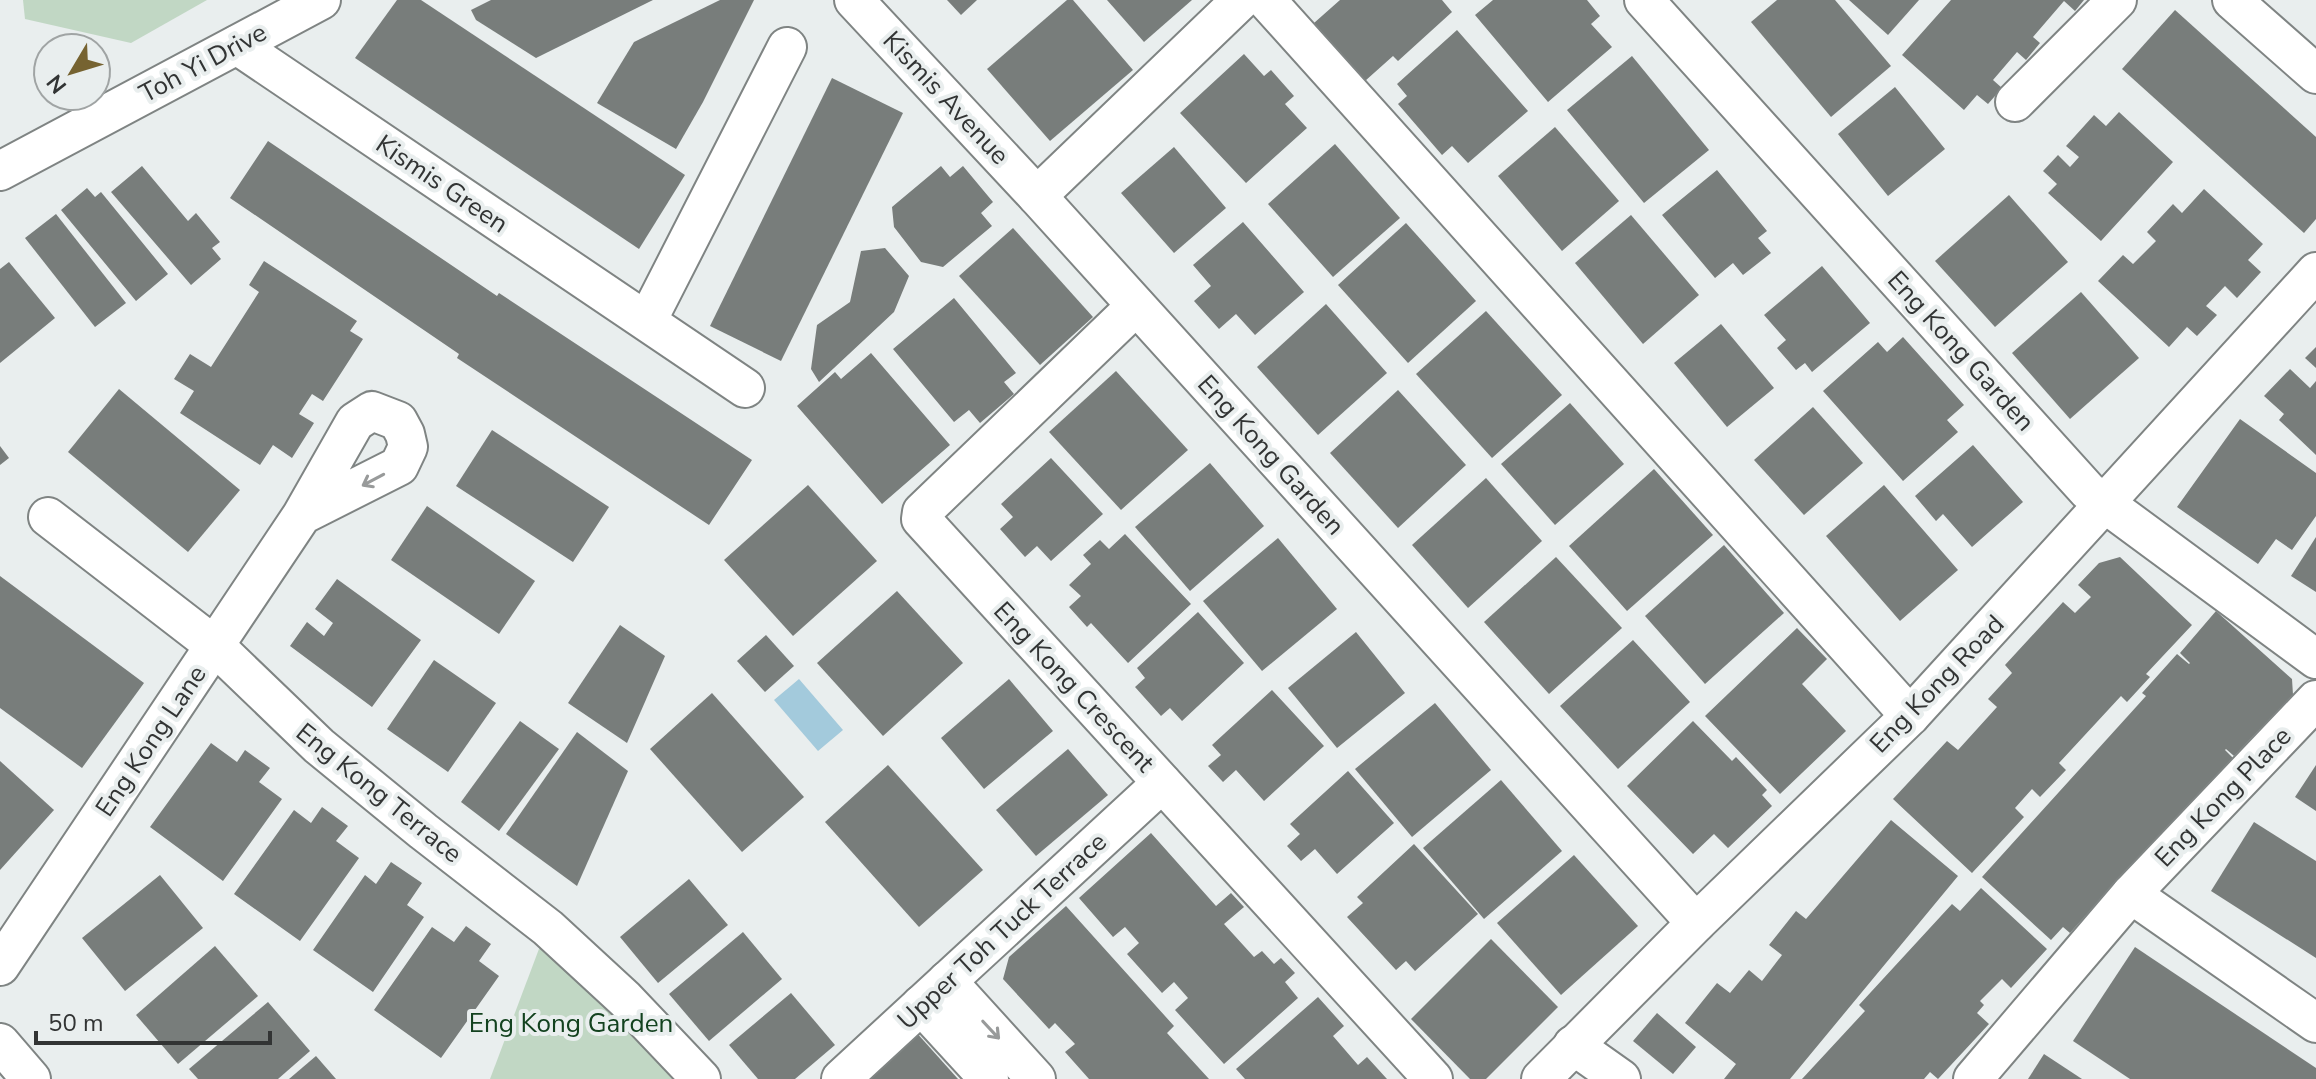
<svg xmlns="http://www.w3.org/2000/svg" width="2316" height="1079" font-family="'Nunito Sans',sans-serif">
	<rect width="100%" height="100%" fill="#e9eeee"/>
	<g fill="#c1d7c4">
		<polygon points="23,0 207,0 131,43 25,19"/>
		<polygon points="548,925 704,1079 490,1079"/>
	</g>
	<polygon fill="#a3cadc" points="799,679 843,730 818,751 774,700"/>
	<g fill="#787d7b">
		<polygon points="397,0 421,0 685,175 639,249 355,58"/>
		<polygon points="491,0 653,0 536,58 476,20 471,10"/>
		<polygon points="720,0 754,0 703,102 676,149 597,103 634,42"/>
		<polygon points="947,0 977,0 961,15"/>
		<polygon points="1067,0 1073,0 1133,70 1050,141 987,69"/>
		<polygon points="1107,0 1192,0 1144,42"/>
		<polygon points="1340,0 1442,0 1452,12 1398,61 1393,56 1365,81 1314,23"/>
		<polygon points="1493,0 1587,0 1600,16 1591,24 1612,47 1548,102 1475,15"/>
		<polygon points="1777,0 1835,0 1891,66 1831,117 1751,22"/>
		<polygon points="1849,0 1919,0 1888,35"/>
		<polygon points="1951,0 2084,0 2075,11 2064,1 2033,37 2040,43 2026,60 2017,52 1993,80 2002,88 1988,104 1977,95 1964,110 1902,55"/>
		<polygon points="2175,10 2316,137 2316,219 2304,233 2122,69"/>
		<polygon points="1457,30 1528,111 1468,163 1452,146 1442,155 1398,104 1407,96 1397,84"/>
		<polygon points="1244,54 1264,76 1271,70 1294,96 1285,104 1307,128 1246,183 1180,113"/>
		<polygon points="1632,56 1709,150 1644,203 1567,110"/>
		<polygon points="832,78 903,113 781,361 710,326"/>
		<polygon points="1895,87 1945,149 1888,196 1838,134"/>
		<polygon points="2119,112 2173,162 2101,241 2048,193 2057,184 2043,171 2058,155 2070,167 2079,157 2066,146 2094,115 2106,126"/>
		<polygon points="1555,127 1619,201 1562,251 1498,176"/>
		<polygon points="268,141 497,296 499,293 752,460 709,525 457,358 459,354 230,198"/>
		<polygon points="1335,144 1400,218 1333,277 1268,204"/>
		<polygon points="1174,147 1226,208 1174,253 1121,193"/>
		<polygon points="142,166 188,221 196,213 220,242 212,248 221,259 191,285 111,192"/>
		<polygon points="941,166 950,177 963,166 993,202 981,213 992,226 943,267 921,262 894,227 892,207"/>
		<polygon points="1717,170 1767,231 1758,238 1771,253 1743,275 1733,263 1715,278 1662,215"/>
		<polygon points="87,188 95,197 101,192 168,274 136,301 61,210"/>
		<polygon points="2204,189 2263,244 2248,260 2261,272 2237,298 2225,286 2206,306 2217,315 2197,336 2187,327 2169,347 2098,281 2123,255 2133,264 2156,241 2147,232 2173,204 2182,213"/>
		<polygon points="2009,195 2068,262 1995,327 1935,261"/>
		<polygon points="56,214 126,303 95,327 25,238"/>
		<polygon points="1631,215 1699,295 1643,344 1575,263"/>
		<polygon points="1243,222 1304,292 1255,335 1236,314 1219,329 1194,301 1211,286 1193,265"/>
		<polygon points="1406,223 1476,301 1408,363 1338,285"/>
		<polygon points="1013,228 1093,317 1040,365 959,276"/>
		<polygon points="885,248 909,276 894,312 819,382 811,369 817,325 850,302 861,251"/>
		<polygon points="264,261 357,321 350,331 363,339 323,401 312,394 299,414 314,423 292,458 273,445 260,465 180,413 194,391 174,379 190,354 211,367 259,292 249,285"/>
		<polygon points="9,262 55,318 0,363 0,269"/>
		<polygon points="1822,266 1870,323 1812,372 1805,363 1796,370 1777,348 1786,340 1764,315"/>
		<polygon points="2081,292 2139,358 2070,419 2012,353"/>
		<polygon points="954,298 1016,373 1004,382 1014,394 980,423 969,410 954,422 893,349"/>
		<polygon points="1326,304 1387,373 1318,435 1257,367"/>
		<polygon points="1486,311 1562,395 1492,458 1416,374"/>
		<polygon points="1721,324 1774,388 1727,427 1674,363"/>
		<polygon points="1903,337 1964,405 1947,420 1958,432 1903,481 1823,391 1878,342 1887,352"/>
		<polygon points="2316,347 2316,368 2305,358"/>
		<polygon points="871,353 950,445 882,504 797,406 835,372 841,379"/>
		<polygon points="2290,369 2310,388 2316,381 2316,455 2279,420 2284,414 2264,396"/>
		<polygon points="1116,371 1188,450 1121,510 1049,432"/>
		<polygon points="119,389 240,490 188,552 68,452"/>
		<polygon points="1398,390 1466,465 1398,528 1330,453"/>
		<polygon points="1570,403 1624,464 1555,525 1501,464"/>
		<polygon points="1813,407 1863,463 1804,515 1754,460"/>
		<polygon points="2240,419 2316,473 2316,516 2292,550 2276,539 2258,564 2177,507"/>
		<polygon points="492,430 609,507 573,562 456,486"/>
		<polygon points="1973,445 2023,502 1972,547 1943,514 1936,521 1915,496"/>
		<polygon points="0,446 9,458 0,465"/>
		<polygon points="1051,458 1103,514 1051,561 1037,546 1025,557 1000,529 1013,517 1001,504"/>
		<polygon points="1210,463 1264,526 1190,591 1135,527"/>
		<polygon points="1654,469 1713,535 1627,611 1569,546"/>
		<polygon points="1486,478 1542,541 1468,608 1412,545"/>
		<polygon points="808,485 877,561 793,636 724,560"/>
		<polygon points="1884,485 1958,570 1900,621 1826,536"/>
		<polygon points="427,506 535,581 499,634 391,560"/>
		<polygon points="1125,534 1191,604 1128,663 1091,623 1087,627 1069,607 1081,596 1069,585 1091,564 1083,555 1100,540 1109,549"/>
		<polygon points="2316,537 2316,592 2291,576"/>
		<polygon points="1278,538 1337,609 1262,671 1203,601"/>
		<polygon points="1724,545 1784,613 1705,684 1645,616"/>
		<polygon points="1556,557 1622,628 1549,694 1484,622"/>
		<polygon points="2120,557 2192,625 2146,674 2150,677 2127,702 2121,696 2059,763 2066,770 2040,797 2032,789 2015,808 2024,817 1972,873 1893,799 1947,741 1958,750 1997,707 1988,699 2012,673 2005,665 2063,602 2075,613 2091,597 2078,585 2099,563"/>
		<polygon points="0,576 144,683 82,768 0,708"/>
		<polygon points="337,579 421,640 372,707 290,646 307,622 324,636 333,623 315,609"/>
		<polygon points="897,591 963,663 883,736 817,663"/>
		<polygon points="2216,611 2292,679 2293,695 2234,756 2226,749 2225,750 2233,758 2202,792 2204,793 2116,888 2113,885 2070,933 2063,927 2051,940 1982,877 2146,696 2142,693 2177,654 2189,664 2190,663 2180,653"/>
		<polygon points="1198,612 1244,663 1182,721 1170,708 1161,716 1135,687 1145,678 1137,668"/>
		<polygon points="620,625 665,656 627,743 568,703"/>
		<polygon points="1797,628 1827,659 1802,684 1846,731 1780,794 1705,716"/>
		<polygon points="1356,632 1405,693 1337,748 1288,688"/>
		<polygon points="766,635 794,666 765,692 737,661"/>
		<polygon points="1633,640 1690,702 1618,769 1560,706"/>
		<polygon points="434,660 496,703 448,772 387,729"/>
		<polygon points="1009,679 1053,731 984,789 941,738"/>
		<polygon points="1272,690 1324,746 1264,801 1236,770 1223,782 1208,766 1221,755 1212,745"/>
		<polygon points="712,693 804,797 742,852 650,749"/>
		<polygon points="1435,703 1491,770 1412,837 1355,769"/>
		<polygon points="520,721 559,749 499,831 461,802"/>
		<polygon points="1693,721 1732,761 1736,757 1767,790 1762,795 1772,806 1728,848 1714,834 1693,854 1627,786"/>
		<polygon points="577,732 628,771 577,886 506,834"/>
		<polygon points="211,743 237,762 245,750 270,768 259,782 282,799 223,881 150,827"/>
		<polygon points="1068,749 1108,795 1036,856 996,810"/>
		<polygon points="0,761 54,810 0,870"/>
		<polygon points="888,765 983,870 919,927 825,822"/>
		<polygon points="2316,765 2316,811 2295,797"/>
		<polygon points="1348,771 1394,823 1337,874 1315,849 1301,861 1287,846 1300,834 1290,824"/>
		<polygon points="1501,780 1562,851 1484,919 1423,848"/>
		<polygon points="322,807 348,826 336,841 359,858 300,941 234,894 294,810 311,823"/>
		<polygon points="1891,820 1958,876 1790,1079 1724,1079 1736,1064 1685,1023 1717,983 1730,993 1749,970 1762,981 1782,955 1769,945 1796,911 1806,919"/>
		<polygon points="2254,822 2316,861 2316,958 2211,891"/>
		<polygon points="1151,833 1216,906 1231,893 1244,907 1224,924 1254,957 1262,951 1274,964 1281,958 1295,973 1285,982 1298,998 1224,1064 1175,1010 1188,998 1174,982 1162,993 1127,954 1139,943 1125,927 1113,937 1079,898"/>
		<polygon points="1414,844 1478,914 1415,971 1406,961 1396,970 1347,917 1363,903 1357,897"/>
		<polygon points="1574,855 1638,926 1561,995 1497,923"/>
		<polygon points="391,862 422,883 407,905 424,917 373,992 313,950 365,875 376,884"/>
		<polygon points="160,875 203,928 125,991 82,938"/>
		<polygon points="689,879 728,925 658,983 620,937"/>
		<polygon points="1981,888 2047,949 2011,988 2002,979 1980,1001 1984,1005 1977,1013 1989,1024 1938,1079 1930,1072 1924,1079 1802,1079 1865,1011 1859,1005 1952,904 1960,911"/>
		<polygon points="1066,906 1174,1026 1167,1033 1209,1079 1089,1079 1065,1052 1075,1044 1055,1023 1049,1029 1003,979 1009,957"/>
		<polygon points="466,926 491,944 479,961 499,976 441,1058 374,1010 432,927 454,942"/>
		<polygon points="743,932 782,979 709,1041 669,994"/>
		<polygon points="1491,939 1558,1007 1486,1079 1470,1079 1411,1019"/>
		<polygon points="215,946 258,996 178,1064 136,1015"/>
		<polygon points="2135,947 2316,1068 2316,1079 2130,1079 2073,1041"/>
		<polygon points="791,993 835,1045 795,1079 758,1079 729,1045"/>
		<polygon points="1318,997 1344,1026 1333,1036 1358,1065 1367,1057 1387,1079 1245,1079 1236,1069"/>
		<polygon points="268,1002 310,1051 278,1079 198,1079 189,1069"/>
		<polygon points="1657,1013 1696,1047 1673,1074 1633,1041"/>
		<polygon points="915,1031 958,1079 862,1079"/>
		<polygon points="2044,1054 2082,1079 2028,1079"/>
		<polygon points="316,1056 336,1079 289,1079"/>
	</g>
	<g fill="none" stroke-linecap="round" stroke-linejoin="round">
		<g stroke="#7f8483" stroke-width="42">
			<g id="minor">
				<polyline points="854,0 1037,196 1696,923"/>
				<polyline points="1266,0 1910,716"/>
				<polyline points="1644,0 2088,491 2316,659"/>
				<polyline points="2232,0 2316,74"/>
				<polyline points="237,45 745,388"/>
				<polyline points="2015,102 2117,0"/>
				<polyline points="0,171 321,0"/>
				<polyline points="1037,196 1241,0"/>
				<polyline points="1136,306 922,512 921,519 1433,1079"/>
				<polyline points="647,321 787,47"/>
				<polyline points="48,517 215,646 319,746 423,831 548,928 625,999 701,1079"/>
				<polyline points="2131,894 2316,1023"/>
				<polyline points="0,966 302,515 355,422 372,411 398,421 405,434 408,447 399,466 302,515"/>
				<polyline points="947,981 1036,1079"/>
				<polyline points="921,1005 989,1079"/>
				<polyline points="0,1043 31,1079"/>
				<polyline points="1573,1045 1621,1079"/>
				<polyline points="841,1079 1162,783"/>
				<polyline points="1541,1079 1696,923 1910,716 2316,272"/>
				<polyline points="1973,1079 2131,894 2316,700"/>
			</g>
		</g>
		<use href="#minor" stroke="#fff" stroke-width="38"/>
	</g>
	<defs><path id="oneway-shaft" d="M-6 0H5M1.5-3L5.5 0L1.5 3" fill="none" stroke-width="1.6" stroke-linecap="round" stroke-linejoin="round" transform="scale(2)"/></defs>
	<g stroke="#989a9a">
		<use href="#oneway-shaft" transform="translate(373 480) rotate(152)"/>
		<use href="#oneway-shaft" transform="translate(991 1030) rotate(47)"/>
	</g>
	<g text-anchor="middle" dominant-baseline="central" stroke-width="8" stroke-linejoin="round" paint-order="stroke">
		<g font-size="26" fill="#323434" stroke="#e9eeee">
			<text transform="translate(203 63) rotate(-28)">Toh Yi Drive</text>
			<text transform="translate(946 98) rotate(47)">Kismis Avenue</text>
			<text transform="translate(442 184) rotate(34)">Kismis Green</text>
			<text transform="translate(1961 351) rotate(48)">Eng Kong Garden</text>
			<text transform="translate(1271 455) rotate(48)">Eng Kong Garden</text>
			<text transform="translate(1937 684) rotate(-46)">Eng Kong Road</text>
			<text transform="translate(1074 687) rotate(47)">Eng Kong Crescent</text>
			<text transform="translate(151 741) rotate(-56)">Eng Kong Lane</text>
			<text transform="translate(379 793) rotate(39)">Eng Kong Terrace</text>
			<text transform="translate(2223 797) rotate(-46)">Eng Kong Place</text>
			<text transform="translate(1002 931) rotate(-43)">Upper Toh Tuck Terrace</text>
		</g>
		<g font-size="26" fill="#13421f" stroke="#e9eeee">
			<text x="571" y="1023">Eng Kong Garden</text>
		</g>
	</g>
	<g transform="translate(72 72) rotate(232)"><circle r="38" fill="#e9eeee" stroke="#a0a4a4" stroke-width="2"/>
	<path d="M0-6L14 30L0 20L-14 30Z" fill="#766331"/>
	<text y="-12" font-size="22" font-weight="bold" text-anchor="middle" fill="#323434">N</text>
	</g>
	<path d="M36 1031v12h234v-12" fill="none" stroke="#323434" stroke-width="4"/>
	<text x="48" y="1031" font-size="24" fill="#323434" stroke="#e9eeee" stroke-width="6" paint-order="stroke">50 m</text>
</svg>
